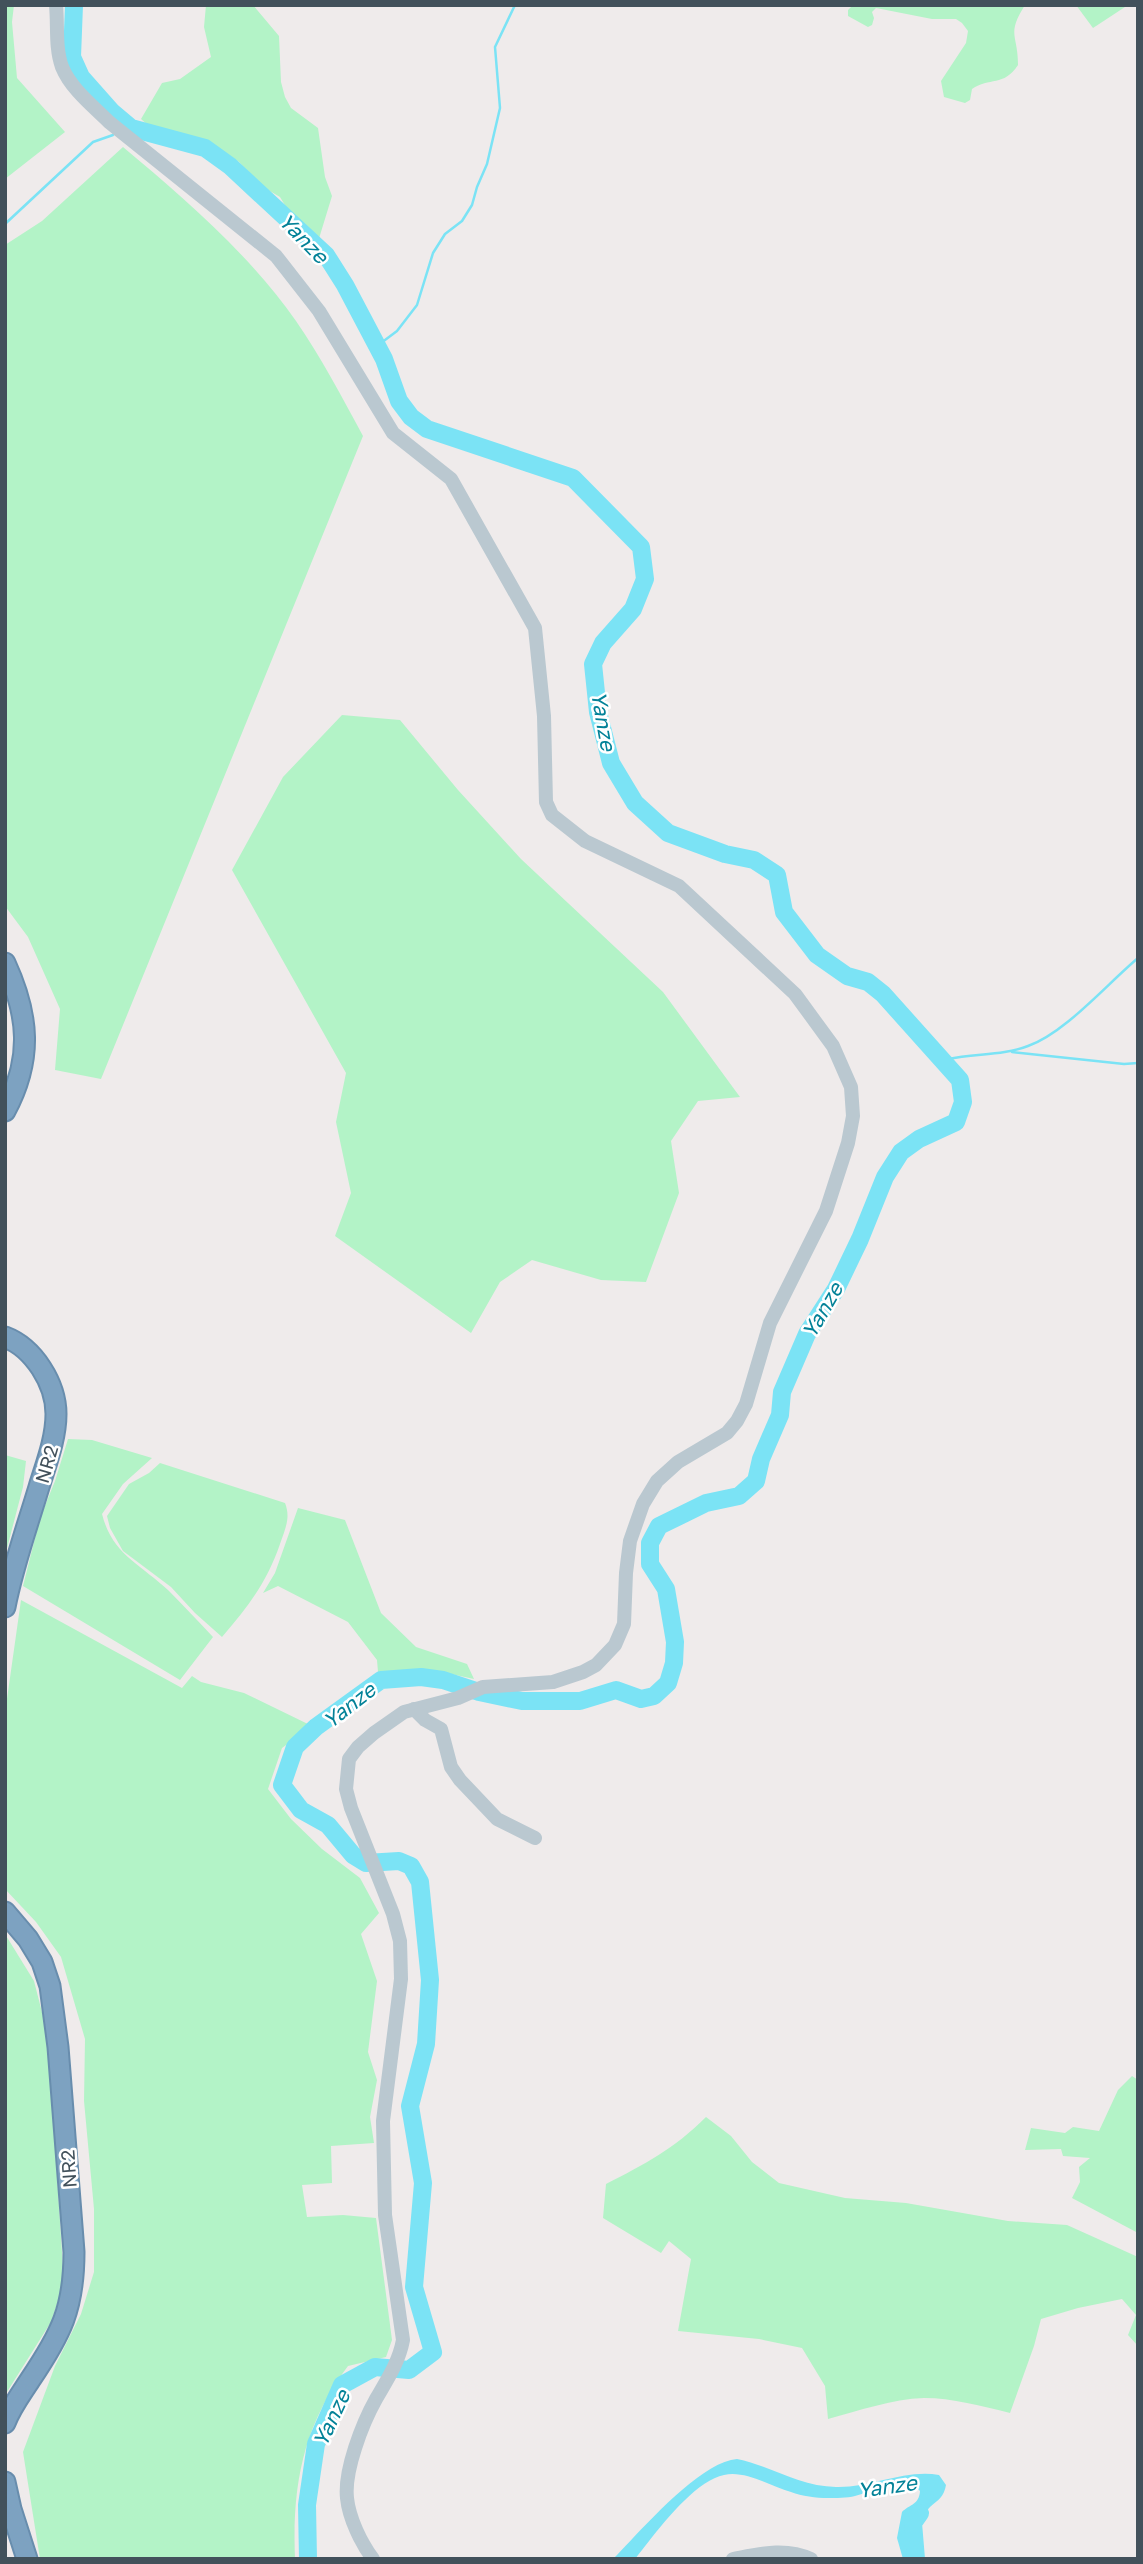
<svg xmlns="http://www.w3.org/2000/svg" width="1143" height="2564" font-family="'Golos Text',sans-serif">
	<rect width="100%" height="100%" fill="#efebeb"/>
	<g fill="#b3f3c7">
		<polygon points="5,5 14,5 12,22 17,78 65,132 5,179"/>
		<polygon points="206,5 253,5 279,36 281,82 285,97 291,108 318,128 325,177 332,196 317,245 292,217 280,197 263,187 239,162 206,140 150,127 141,119 162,83 180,79 211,57 204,27"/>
		<path d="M853 5H1025C1006 35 1018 34 1018 65 1004 87 989 77 972 89L970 100 965 103 944 97 941 81 966 43 968 31 962 23 956 19H932L876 8 872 12 874 18 872 25 868 27 848 16V10Z"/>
		<polygon points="1076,5 1124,5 1125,7 1093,28"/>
		<path d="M123 147C184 198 250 255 296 321 321 357 342 397 363 436L101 1079 55 1070 60 1009 28 937 5 906V245L42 221Z"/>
		<polygon points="342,715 400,720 458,790 521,859 663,992 740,1097 698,1101 671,1141 679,1193 646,1282 601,1280 532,1260 500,1282 471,1333 335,1236 351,1193 336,1122 346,1073 232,870 283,777"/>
		<path d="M68 1439 92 1440 152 1458 123 1484 102 1514C112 1554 140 1564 168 1590 183 1605 198 1621 213 1637L180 1680 23 1586 40 1518 55 1481Z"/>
		<polygon points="5,1455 26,1461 23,1487 5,1556"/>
		<path d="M160 1463 285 1503C291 1518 285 1529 280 1544 267 1582 248 1607 222 1637L195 1613 171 1587 123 1551 110 1528 107 1516 129 1484 149 1473Z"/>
		<polygon points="298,1508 345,1520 381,1613 416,1647 467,1664 474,1679 442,1672 378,1672 377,1660 348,1622 278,1586 263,1593 275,1573"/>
		<path d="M21 1600 182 1688 192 1676 201 1682 244 1693 312 1726 282 1748 268 1789 291 1819 322 1849 360 1878 379 1913 361 1934 377 1981 368 2052 377 2080 370 2117 374 2143 331 2146 332 2183 302 2185 307 2217 343 2215 376 2218 392 2340 386 2357 348 2366C303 2426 292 2485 295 2559H40L23 2452 55 2366 81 2314 94 2272V2209L84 2101 85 2039 61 1957 36 1922 5 1889V1713Z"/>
		<polygon points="5,1934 34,1981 44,2020 50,2067 64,2283 51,2322 5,2395"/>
		<polygon points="1132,2076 1138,2080 1138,2233 1072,2198 1080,2182 1079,2167 1090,2158 1063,2156 1061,2149 1025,2150 1031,2128 1065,2133 1073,2127 1099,2131 1118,2090"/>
		<path d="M706 2117 731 2136 752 2162 779 2183 845 2198 906 2203 1008 2221 1067 2225 1138 2257V2346L1128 2335 1136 2315 1122 2299 1078 2308 1041 2319 1034 2346 1010 2413C982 2406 952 2398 924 2398 892 2399 858 2411 828 2419L825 2386 802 2348 759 2339 678 2331 691 2259 669 2241 661 2253 603 2218 606 2184C645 2164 674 2149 706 2117Z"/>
	</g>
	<path fill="#7be3f5" d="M737 2459C771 2466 801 2487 836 2487 871 2488 905 2469 939 2475L946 2485C944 2497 938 2500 930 2507 917 2521 910 2540 914 2559H903L897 2538 902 2512C910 2504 919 2505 920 2491 903 2474 874 2492 855 2496 847 2498 836 2498 828 2498 816 2498 802 2496 791 2492 770 2486 745 2470 724 2475 693 2481 654 2535 635 2559H613C640 2532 699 2462 737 2459Z"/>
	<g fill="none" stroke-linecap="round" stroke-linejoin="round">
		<g stroke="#7be3f5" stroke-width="2.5">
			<polyline points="130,128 131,128"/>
			<polyline points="5,224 93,142 113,135"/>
			<polyline points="377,346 397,331 417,305 433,253 445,234 462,221 472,205 477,187 487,164 500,108 495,47 515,5"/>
			<polyline points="1012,1052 1124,1064 1138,1063"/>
			<path d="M946 1064 948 1059C975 1053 1002 1056 1028 1046 1065 1033 1107 984 1138 958"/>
		</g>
		<g stroke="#7be3f5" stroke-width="18">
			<polyline points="74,5 72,57 81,77 112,112 131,128 205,148 230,166 326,255 345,285 384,359 399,401 411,417 427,429 573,478 641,547 645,579 633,609 603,643 593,664 598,712 611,763 635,803 668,833 725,854 754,860 777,875 784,912 817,955 847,976 868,982 883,994 960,1080 963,1102 956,1122 919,1139 901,1152 885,1177 860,1239 836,1289 807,1334 782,1392 780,1415 761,1459 756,1481 739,1496 706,1503 659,1526 650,1543 650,1564 666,1589 675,1642 674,1663 668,1683 654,1696 641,1699 616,1690 580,1701 522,1701 479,1692 443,1680 421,1677 381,1680 316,1727 295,1747 282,1785 301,1810 328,1825 353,1855 366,1863 399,1861 411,1866 420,1882 430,1980 426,2044 410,2106 423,2183 414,2287 433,2352 409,2370 375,2367 342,2385 316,2444 307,2505 308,2559"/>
			<polyline points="916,2559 913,2523 920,2513"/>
		</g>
		<g stroke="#688dad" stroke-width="23">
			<g id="highway">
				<path d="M5 963C29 1015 33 1059 5 1111"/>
				<path d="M5 1337C34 1348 56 1384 56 1414 56 1439 46 1464 39 1487 27 1527 13 1566 5 1607"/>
				<path d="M5 1912 28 1939 42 1962 50 1986 58 2047 74 2252C74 2309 61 2334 30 2380 21 2394 11 2407 5 2423"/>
				<polyline points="5,2482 11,2509 27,2559"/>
			</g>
		</g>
		<g stroke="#bac8d0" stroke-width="14">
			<path d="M56 5C58 25 55 48 62 67 71 89 93 106 109 122L276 256 319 311 393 433 451 479 535 628 544 716 546 802 552 815 585 841 679 886 795 994 833 1046 851 1087 853 1116 848 1143 826 1211 770 1323 746 1404 737 1421 727 1433 678 1462 657 1481 643 1504 630 1541 626 1573 624 1624 615 1645 596 1665 583 1672 553 1682 483 1687 458 1698 404 1712 374 1733 358 1747 349 1759 346 1789 351 1808 393 1914 400 1941 401 1979 383 2121 385 2215 403 2340C399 2362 387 2380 376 2399 362 2424 344 2471 347 2498 349 2518 361 2543 373 2559"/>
			<polyline points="414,1709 425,1720 441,1729 451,1767 460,1780 497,1819 535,1838"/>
			<path d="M733 2559C759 2554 785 2547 811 2559"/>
		</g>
		<use href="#highway" stroke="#7da2c1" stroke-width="19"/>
	</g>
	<g text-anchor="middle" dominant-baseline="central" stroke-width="5" stroke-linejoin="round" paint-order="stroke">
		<g font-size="19" fill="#42515b" stroke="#fff">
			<text transform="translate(46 1464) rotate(-74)">NR2</text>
			<text transform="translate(68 2169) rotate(-94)">NR2</text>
		</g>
		<g font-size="21" font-style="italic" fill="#038298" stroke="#fff">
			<text transform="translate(304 238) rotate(46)">Yanze</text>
			<text transform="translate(604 721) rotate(80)">Yanze</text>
			<text transform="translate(822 1310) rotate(-60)">Yanze</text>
			<text transform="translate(349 1705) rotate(-38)">Yanze</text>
			<text transform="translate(331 2418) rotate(-65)">Yanze</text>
			<text transform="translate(887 2486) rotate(-8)">Yanze</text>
		</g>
	</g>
	<rect width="1143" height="2564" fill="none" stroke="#42515b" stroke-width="14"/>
</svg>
